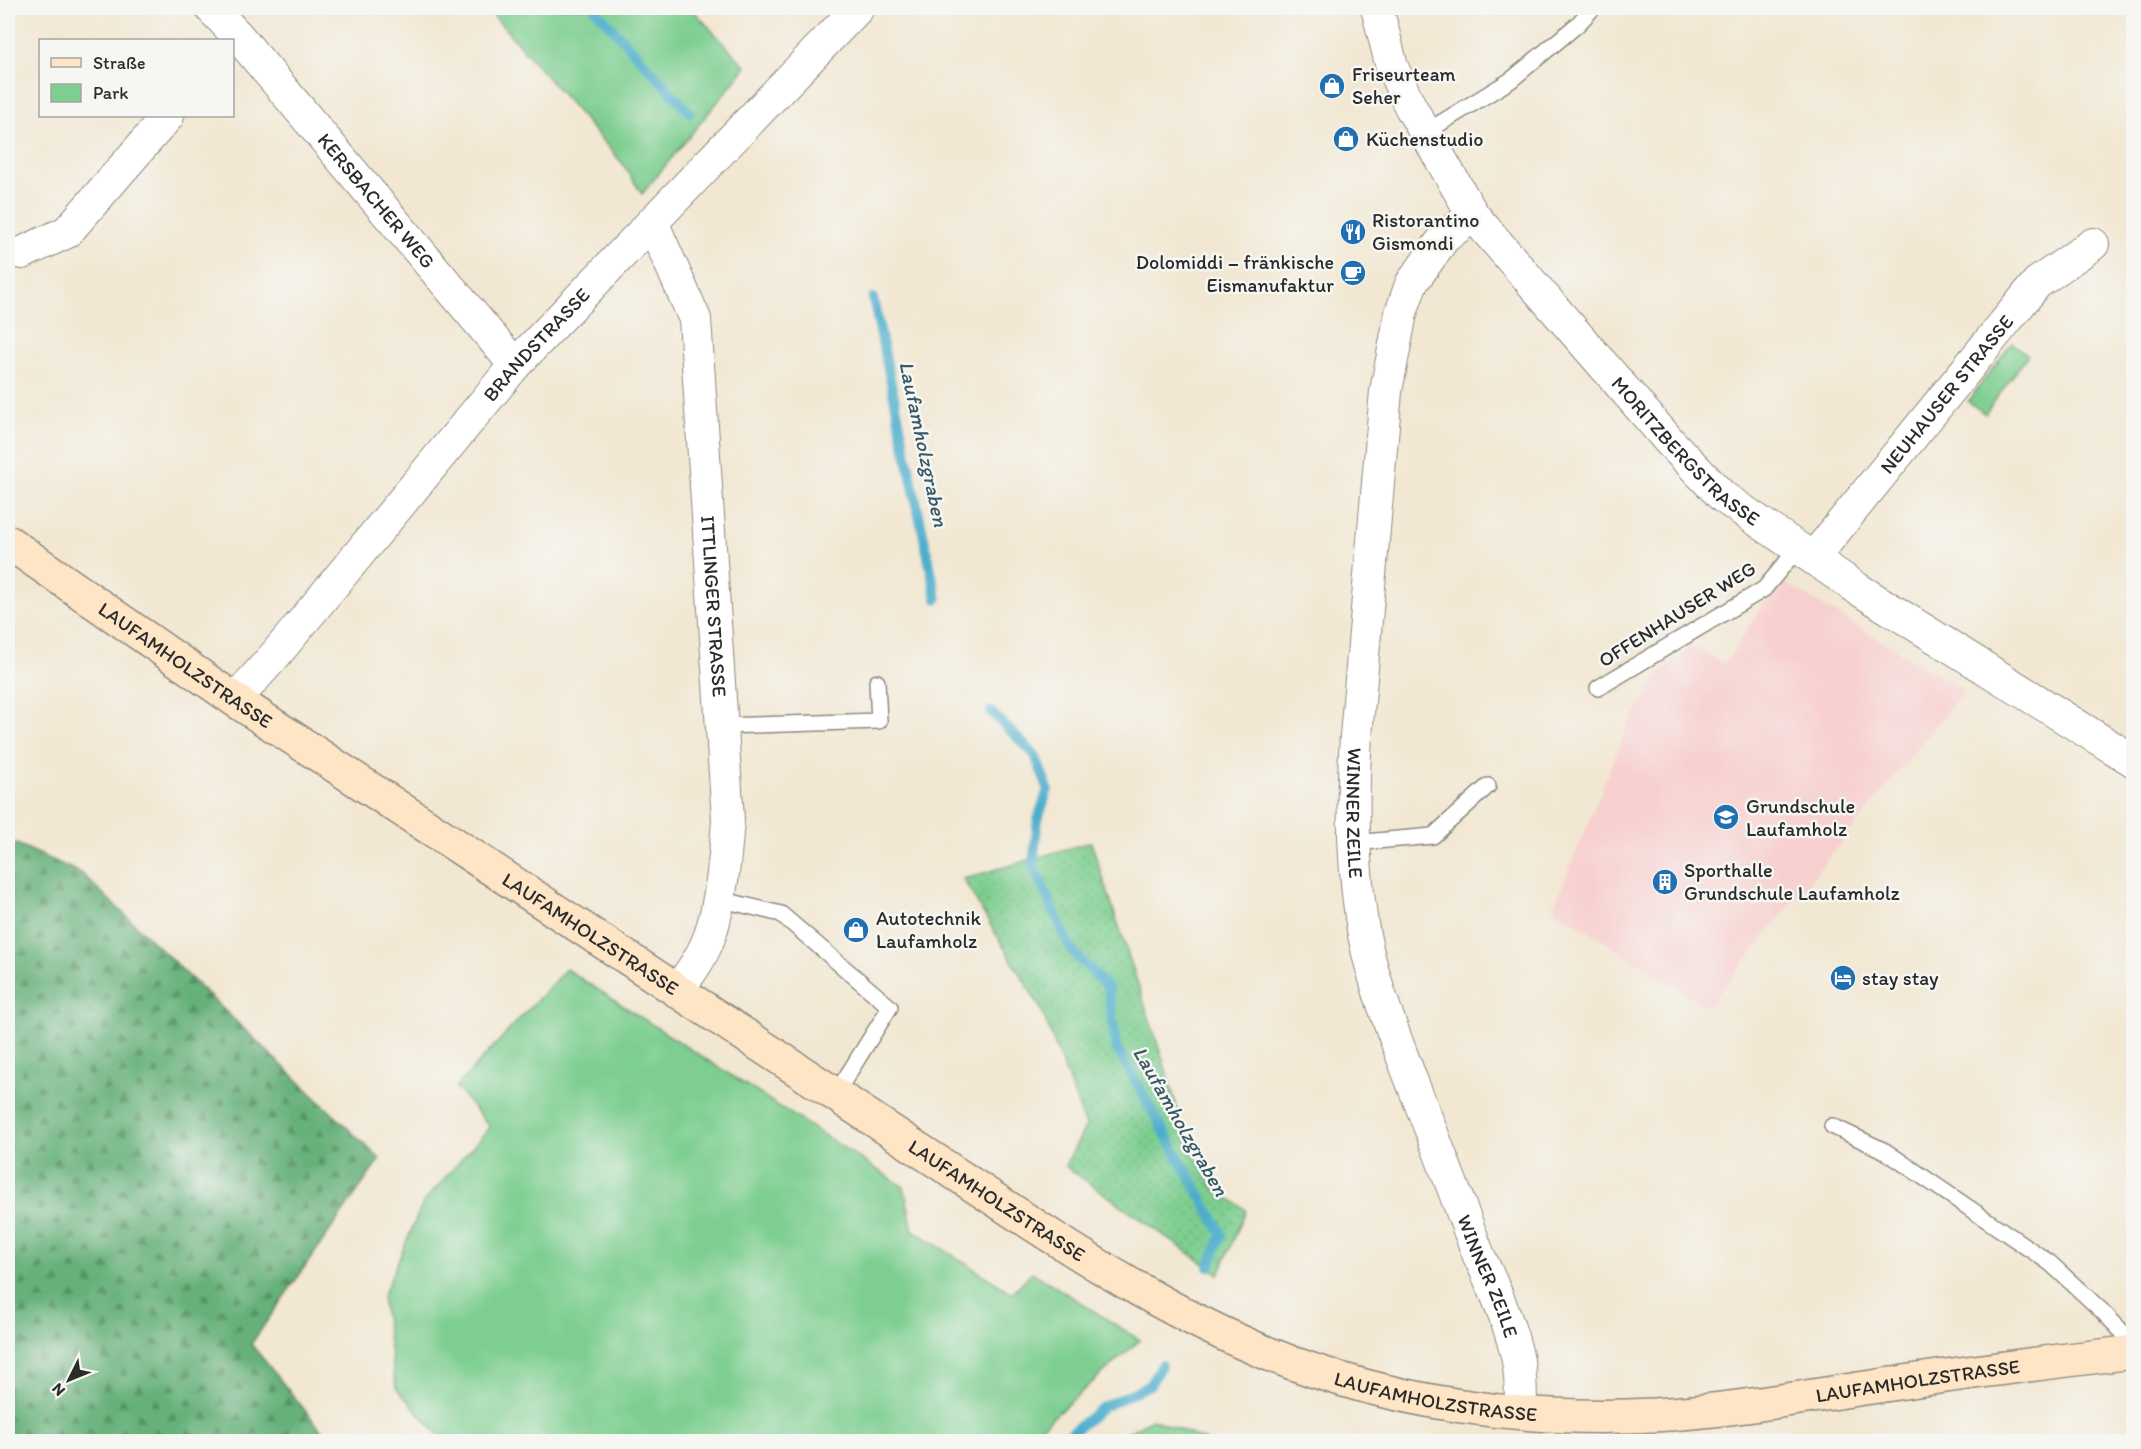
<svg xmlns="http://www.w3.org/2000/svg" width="2141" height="1449" font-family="Itim,sans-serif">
	<defs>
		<pattern id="forest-firs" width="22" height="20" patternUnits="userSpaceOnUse" patternTransform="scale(1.5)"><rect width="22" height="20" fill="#66b17a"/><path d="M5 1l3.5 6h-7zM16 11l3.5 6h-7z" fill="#549064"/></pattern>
		<pattern id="garden-dots" width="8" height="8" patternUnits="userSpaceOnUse" patternTransform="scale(1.5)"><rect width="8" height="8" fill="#7dce90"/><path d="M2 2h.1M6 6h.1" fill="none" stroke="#6cb17c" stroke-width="1.8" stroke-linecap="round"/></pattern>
	</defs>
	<rect width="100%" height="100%" fill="#f6f6f2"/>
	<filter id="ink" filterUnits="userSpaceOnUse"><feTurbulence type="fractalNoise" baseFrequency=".0167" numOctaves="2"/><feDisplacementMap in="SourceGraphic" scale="12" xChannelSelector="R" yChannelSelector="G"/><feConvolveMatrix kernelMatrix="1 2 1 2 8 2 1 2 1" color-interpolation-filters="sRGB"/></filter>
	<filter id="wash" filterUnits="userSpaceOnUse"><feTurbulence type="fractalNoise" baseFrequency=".008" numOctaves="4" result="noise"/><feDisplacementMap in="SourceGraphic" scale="24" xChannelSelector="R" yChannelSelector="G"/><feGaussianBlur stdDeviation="1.35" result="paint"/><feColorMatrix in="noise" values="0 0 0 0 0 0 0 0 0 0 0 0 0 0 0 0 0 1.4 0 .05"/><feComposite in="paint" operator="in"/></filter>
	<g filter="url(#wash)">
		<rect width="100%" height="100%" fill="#f2e7d2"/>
		<polygon fill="#f7d0cf" points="1779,579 1964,691 1708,1007 1553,909 1628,725 1657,676 1691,645 1725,664"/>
		<g fill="#7dce90" stroke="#547c5e" stroke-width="1.5">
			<polygon points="487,8 691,8 746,67 642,194 623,164"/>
			<polygon points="2012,343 2028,355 1985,414 1968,401"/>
			<polygon points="566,969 904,1187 913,1230 1012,1293 1032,1272 1140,1340 1026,1441 444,1441 396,1388 382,1298 423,1203 490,1127 456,1087"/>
			<polygon points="1152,1419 1207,1441 1112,1441"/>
		</g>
		<polygon fill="url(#forest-firs)" stroke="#486e52" stroke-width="1.5" points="8,840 81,873 380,1159 251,1344 330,1441 8,1441"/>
		<polygon fill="url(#garden-dots)" stroke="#547c5e" stroke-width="1.5" points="1091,842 1163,1060 1188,1145 1214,1188 1246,1210 1219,1274 1065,1166 1086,1126 1042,1011 963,879"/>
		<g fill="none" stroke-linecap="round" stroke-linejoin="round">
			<g stroke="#4daecc" stroke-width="10">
				<polyline points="594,8 689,112"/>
				<polyline points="873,298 937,599"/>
				<polyline points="991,712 1035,755 1048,789 1038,819 1033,864 1071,950 1108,988 1116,1047 1222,1234 1209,1267"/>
				<polyline points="1060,1442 1103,1407 1150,1385 1161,1365"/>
			</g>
		</g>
	</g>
	<g filter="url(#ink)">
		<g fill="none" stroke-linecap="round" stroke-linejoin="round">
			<g stroke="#8e897e" stroke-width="18">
				<g id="lane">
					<polyline points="1426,132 1511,80 1577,25 1593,8"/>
					<polyline points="1598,688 1764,589 1799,547"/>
					<polyline points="723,726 879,721 877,682"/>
					<polyline points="1353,843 1433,836 1488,786"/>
					<polyline points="719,899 781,914 890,1007 835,1095"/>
					<polyline points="1832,1126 1885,1151 2050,1263 2102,1311 2134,1344"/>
				</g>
			</g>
			<g stroke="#8e897e" stroke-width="34">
				<g id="street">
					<path id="s1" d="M211 8 237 35 515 365"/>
					<path id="s2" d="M1377 8 1392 67 1410 106 1473 215 1670 442 1723 497 1858 589 2134 761"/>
					<path id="s3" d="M1473 215 1444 238 1411 284 1401 313 1386 391 1356 736C1352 797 1352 856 1361 917 1369 974 1392 1029 1412 1082 1435 1140 1457 1198 1479 1256 1493 1285 1507 1316 1515 1348 1521 1369 1521 1391 1521 1413"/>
					<path id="s4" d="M652 222 695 319 728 820C725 858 722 898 710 935 703 956 690 973 677 991"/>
					<polyline points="22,253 67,232 168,116"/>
					<path id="s5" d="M1814 557 2037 283 2093 244"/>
					<path id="s6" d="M235 700 276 654 515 365 858 8"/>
				</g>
			</g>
			<g stroke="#8e897e" stroke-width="36">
				<g id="secondary">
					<path id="s7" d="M8 542 235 700 1020 1216C1100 1268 1181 1318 1269 1354 1389 1403 1525 1422 1653 1415 1731 1411 1808 1396 1885 1385 1967 1372 2050 1362 2134 1352"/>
				</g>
			</g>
			<use href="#lane" stroke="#fff" stroke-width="15"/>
			<use href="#street" stroke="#fff" stroke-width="32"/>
			<use href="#secondary" stroke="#fde5c5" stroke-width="33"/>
		</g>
	</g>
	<defs>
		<g id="shop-disc" transform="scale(1.35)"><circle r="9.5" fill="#1f6fb2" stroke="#f6f6f2"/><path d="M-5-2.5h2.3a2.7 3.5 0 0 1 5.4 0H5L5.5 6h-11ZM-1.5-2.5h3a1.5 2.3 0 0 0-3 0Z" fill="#fff"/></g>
		<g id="restaurant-disc" transform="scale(1.35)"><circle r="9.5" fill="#1f6fb2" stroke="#f6f6f2"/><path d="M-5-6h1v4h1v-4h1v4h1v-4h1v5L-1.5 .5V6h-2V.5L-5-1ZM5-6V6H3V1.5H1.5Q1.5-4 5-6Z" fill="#fff"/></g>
		<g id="cafe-disc" transform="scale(1.35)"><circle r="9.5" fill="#1f6fb2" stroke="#f6f6f2"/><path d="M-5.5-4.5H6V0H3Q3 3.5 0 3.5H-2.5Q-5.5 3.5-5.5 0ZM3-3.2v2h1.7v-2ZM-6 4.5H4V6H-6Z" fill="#fff"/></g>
		<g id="school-disc" transform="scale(1.35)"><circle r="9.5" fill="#1f6fb2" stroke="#f6f6f2"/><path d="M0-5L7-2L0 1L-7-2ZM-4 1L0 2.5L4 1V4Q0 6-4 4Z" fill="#fff"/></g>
		<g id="building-disc" transform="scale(1.35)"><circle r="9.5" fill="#1f6fb2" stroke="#f6f6f2"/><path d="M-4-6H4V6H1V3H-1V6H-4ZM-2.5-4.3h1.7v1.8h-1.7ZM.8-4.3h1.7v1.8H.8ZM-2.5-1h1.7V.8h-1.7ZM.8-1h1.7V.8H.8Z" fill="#fff"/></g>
		<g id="hotel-disc" transform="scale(1.35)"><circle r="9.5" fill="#1f6fb2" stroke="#f6f6f2"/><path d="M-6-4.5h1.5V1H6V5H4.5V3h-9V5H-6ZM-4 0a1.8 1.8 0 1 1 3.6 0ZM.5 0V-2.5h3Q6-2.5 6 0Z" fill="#fff"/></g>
	</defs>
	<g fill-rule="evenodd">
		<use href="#shop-disc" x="1332" y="86"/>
		<use href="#shop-disc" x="1346" y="139"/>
		<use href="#restaurant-disc" x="1353" y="232"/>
		<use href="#cafe-disc" x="1353" y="273"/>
		<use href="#school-disc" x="1726" y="817"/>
		<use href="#building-disc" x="1665" y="882"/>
		<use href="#shop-disc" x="856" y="930"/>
		<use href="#hotel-disc" x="1843" y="978"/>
	</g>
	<g text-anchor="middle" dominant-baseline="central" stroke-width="5" stroke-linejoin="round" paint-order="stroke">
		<g font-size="20" fill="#2b2b2b" stroke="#f6f6f2" text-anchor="start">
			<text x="1352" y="74">Friseurteam<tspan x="1352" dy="23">Seher</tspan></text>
			<text x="1366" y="139">Küchenstudio</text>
			<text x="1372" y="220">Ristorantino<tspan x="1372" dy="23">Gismondi</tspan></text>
			<text x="1334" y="262" text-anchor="end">Dolomiddi – fränkische<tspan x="1334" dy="23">Eismanufaktur</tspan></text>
			<text x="1746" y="806">Grundschule<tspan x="1746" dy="23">Laufamholz</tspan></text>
			<text x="1684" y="870">Sporthalle<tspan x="1684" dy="23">Grundschule Laufamholz</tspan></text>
			<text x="876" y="918">Autotechnik<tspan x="876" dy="23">Laufamholz</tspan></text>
			<text x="1862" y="978">stay stay</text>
		</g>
		<g font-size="20" fill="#2b2b2b" stroke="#f6f6f2">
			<text stroke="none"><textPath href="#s1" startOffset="254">KERSBACHER WEG</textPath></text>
			<text stroke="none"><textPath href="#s6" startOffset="466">BRANDSTRASSE</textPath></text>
			<text stroke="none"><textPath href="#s5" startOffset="210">NEUHAUSER STRASSE</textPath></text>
			<text stroke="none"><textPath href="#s2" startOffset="548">MORITZBERGSTRASSE</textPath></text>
			<text stroke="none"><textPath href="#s4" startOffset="394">ITTLINGER STRASSE</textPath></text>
			<text transform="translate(1677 614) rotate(-32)">OFFENHAUSER WEG</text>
			<text stroke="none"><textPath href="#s7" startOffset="216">LAUFAMHOLZSTRASSE</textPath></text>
			<text stroke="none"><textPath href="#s3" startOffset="627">WINNER ZEILE</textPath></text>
			<text stroke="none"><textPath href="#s7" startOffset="702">LAUFAMHOLZSTRASSE</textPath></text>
			<text stroke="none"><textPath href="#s7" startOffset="1188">LAUFAMHOLZSTRASSE</textPath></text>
			<text stroke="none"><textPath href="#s3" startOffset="1113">WINNER ZEILE</textPath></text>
			<text stroke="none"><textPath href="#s7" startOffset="2160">LAUFAMHOLZSTRASSE</textPath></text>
			<text stroke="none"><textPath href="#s7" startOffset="1674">LAUFAMHOLZSTRASSE</textPath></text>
		</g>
		<g font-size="21" font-style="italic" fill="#375963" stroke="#f6f6f2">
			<text transform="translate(924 444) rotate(78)">Laufamholzgraben</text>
			<text transform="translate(1181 1121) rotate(60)">Laufamholzgraben</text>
		</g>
	</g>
	<rect width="2141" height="1449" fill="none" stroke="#f6f6f2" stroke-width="30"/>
	<rect x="39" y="39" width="195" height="78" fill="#f6f6f2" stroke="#a5a5a2" stroke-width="1.5"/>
	<rect x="51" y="58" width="30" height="9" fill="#fde5c5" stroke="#a5a5a2" stroke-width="1.5"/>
	<text x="93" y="69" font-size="18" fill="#2b2b2b">Straße</text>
	<rect x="51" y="84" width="30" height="18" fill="#7dce90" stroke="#a5a5a2" stroke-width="1.5"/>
	<text x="93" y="99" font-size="18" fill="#2b2b2b">Park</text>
	<g transform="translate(69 1380) rotate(227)" stroke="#f6f6f2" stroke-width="4.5" paint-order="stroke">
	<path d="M0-4.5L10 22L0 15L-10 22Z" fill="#2b2b2b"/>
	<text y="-9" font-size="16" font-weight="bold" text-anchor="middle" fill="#2b2b2b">N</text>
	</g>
</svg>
